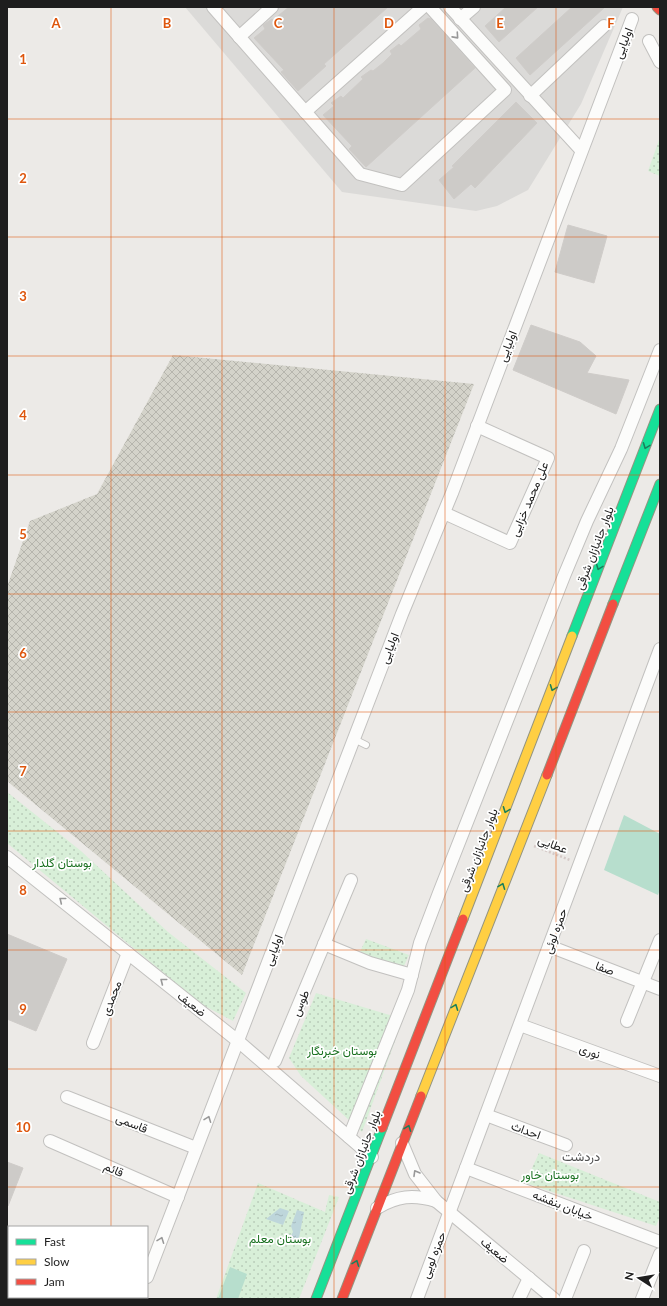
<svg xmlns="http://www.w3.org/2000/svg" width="667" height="1306" font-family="Lato,Vazirmatn,sans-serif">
	<defs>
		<pattern id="construction-cross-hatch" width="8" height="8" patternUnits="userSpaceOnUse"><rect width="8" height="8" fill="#d4d3ca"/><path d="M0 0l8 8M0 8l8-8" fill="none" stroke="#b6b5ad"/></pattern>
		<pattern id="park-dots" width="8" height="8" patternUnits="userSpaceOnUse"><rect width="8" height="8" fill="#d8efd8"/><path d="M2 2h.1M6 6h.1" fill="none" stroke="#b9ccb9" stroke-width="1.8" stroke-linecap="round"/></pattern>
		<pattern id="water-ripples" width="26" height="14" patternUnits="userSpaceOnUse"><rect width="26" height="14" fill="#bed6db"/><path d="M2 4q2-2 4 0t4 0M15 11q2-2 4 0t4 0" fill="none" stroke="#a3b7bc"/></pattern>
	</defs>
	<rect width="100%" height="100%" fill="#eceae7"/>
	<polygon fill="#dbdad8" points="185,7 623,7 581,104 528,190 497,206 476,211 342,192"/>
	<polygon fill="url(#construction-cross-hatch)" points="173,355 474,384 242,975 7,781 7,587 30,521 97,494"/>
	<g fill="url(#park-dots)">
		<polygon points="660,137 660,176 648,171"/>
		<polygon points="7,792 81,851 168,932 246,993 233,1021 201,1004 7,843"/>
		<polygon points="366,939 409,955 403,968 359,954"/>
		<polygon points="316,993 403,1019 362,1132 301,1076 289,1058"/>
		<polygon points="539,1153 660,1202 660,1217 656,1226 525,1183"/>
		<polygon points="258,1183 325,1212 329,1195 339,1197 299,1299 216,1299"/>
	</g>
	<g fill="#b7decd">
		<polygon points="624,815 660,834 660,889 658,895 604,870"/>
		<polygon points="230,1267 247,1274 238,1299 218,1299"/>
	</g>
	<g fill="url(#water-ripples)">
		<polygon points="280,1208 289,1211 283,1225 266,1219"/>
		<polygon points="297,1210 304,1212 299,1238 287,1243 293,1232 291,1226"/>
	</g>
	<g fill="#cdcbc8" stroke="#cfccc9">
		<polygon points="289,7 388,7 324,64 326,66 298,91 281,72 284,70 254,38 265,29 263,25 272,19 273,20"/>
		<polygon points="506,7 538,7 499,42 485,26"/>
		<polygon points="572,7 605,7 530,75 516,58"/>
		<polygon points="428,18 431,19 475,68 366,167 349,149 352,146 323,115 334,106 331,103 341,96 343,98 363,79 361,77 371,70 373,71 383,63 392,54 390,51 399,44 401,46 421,29 419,25"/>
		<polygon points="516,102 537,123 475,188 471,184 454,199 439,180 454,167 452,166"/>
		<polygon points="568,225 607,236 594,283 555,272"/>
		<polygon points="531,325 580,342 596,356 587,373 629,380 616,414 513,370"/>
		<polygon points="7,934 67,959 36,1031 7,1019"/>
		<polygon points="7,1162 23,1168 8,1206 7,1206"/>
	</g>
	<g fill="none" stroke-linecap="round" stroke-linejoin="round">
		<g stroke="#c2c1bf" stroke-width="8">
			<polyline id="lane" points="354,739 366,745"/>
		</g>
		<g stroke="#c2c1bf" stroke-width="14">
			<g id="street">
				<polyline points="213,7 360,174 402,185 505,90 430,7"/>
				<polyline points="450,7 581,150"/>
				<polyline points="460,19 474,7"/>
				<polyline points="239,37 272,7"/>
				<polyline points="649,41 660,62"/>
				<polyline points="530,96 604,26"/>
				<polyline points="305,112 423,7"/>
				<polyline points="444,513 510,543 548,458 477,426"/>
				<polyline points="7,857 238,1041 372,1157"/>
				<polyline points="324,944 370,963 412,975"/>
				<polyline points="549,946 660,989"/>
				<polyline points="627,1021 660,940"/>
				<polyline points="520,1025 660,1076"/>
				<polyline points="93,1043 128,953"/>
				<polyline points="275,1061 351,880"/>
				<polyline points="67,1097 196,1148"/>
				<polyline points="486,1115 566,1145"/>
				<polyline points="349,1137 408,990 420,943 439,893 564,576 587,521 621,449 660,350"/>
				<polyline points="50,1141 178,1197"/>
				<polyline points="402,1143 415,1174 436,1201 554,1299"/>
				<polyline points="466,1168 660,1242"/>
				<path d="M377 1208C397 1196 413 1194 436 1201"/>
				<polyline points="147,1277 402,614 452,493 632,19"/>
				<polyline points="138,1299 139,1297"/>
				<polyline points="417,1299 660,649"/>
				<polyline points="519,1299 529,1278"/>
				<polyline points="565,1299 584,1251"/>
				<polyline points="642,1299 660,1254"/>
			</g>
		</g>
		<g stroke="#939481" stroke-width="11">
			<g id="fast">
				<polyline points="613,604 660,484"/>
				<polyline points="572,636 660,409"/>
				<polyline points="316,1299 382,1128"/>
			</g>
		</g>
		<g stroke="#939481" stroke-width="11">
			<g id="slow">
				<polyline points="463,919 572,636"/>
				<polyline points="421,1096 547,775"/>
			</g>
		</g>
		<g stroke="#939481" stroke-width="11">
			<g id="jam">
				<polyline points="657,7 660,10"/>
				<polyline points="547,775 613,604"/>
				<polyline points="382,1128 463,919"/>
				<polyline points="342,1299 421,1096"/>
			</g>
		</g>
		<polyline stroke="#d5c9c7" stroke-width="2.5" stroke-dasharray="2 2" stroke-linecap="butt" points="534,846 570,860"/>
		<use href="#lane" stroke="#fcfcfb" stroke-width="6"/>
		<use href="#street" stroke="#fcfcfb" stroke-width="12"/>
		<use href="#fast" stroke="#16e098" stroke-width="9"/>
		<use href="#slow" stroke="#ffcf43" stroke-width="9"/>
		<use href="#jam" stroke="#f24e42" stroke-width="9"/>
	</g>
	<defs><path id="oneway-chevron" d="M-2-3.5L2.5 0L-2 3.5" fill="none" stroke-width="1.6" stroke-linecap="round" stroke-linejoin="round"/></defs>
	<g stroke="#989898">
		<use href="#oneway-chevron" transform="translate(456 36) rotate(48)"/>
		<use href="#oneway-chevron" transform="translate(62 900) rotate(-141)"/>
		<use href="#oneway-chevron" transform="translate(163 981) rotate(-142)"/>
		<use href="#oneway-chevron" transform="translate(208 1119) rotate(-69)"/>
		<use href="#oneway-chevron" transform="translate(416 1173) rotate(-120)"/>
		<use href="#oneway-chevron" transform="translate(161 1240) rotate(-69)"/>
	</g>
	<g stroke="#1a7f5b">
		<use href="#oneway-chevron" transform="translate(646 446) rotate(111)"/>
		<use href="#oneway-chevron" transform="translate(599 567) rotate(111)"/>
		<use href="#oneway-chevron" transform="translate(553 688) rotate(111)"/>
		<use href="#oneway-chevron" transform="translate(506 810) rotate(111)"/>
		<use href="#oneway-chevron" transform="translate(502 886) rotate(-69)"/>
		<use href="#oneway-chevron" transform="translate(455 1007) rotate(-69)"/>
		<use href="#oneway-chevron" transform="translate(408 1128) rotate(-69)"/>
		<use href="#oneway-chevron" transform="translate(356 1263) rotate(-69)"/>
	</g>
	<path fill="none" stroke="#de560d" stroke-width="1" stroke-opacity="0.55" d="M111 7V1227M222 7V1299M334 7V1299M445 7V1299M556 7V1299M7 119H660M7 237H660M7 356H660M7 475H660M7 594H660M7 712H660M7 831H660M7 950H660M7 1069H660M7 1187H660M111 1297V1299"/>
	<g text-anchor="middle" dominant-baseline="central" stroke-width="3.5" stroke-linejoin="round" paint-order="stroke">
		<g font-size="12" fill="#1e1e1e" stroke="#fff">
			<text transform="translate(623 43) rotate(-69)">اولیایی</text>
			<text transform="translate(507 346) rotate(-69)">اولیایی</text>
			<text transform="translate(529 499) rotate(-67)">علی محمد خزایی</text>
			<text transform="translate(594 548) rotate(-69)">بلوار جانبازان شرقی</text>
			<text transform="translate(389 648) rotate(-69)">اولیایی</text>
			<text transform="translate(553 844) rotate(21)">عطایی</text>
			<text transform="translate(478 850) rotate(-69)">بلوار جانبازان شرقی</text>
			<text transform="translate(555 931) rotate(-70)">حمزه لوئی</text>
			<text transform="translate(273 950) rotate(-69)">اولیایی</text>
			<text transform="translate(605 968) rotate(21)">صفا</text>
			<text transform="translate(111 998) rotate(-69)">محمدی</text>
			<text transform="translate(300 1003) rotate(-67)">طوس</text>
			<text transform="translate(192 1004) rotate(38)">ضعیف</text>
			<text transform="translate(590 1051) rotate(20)">نوری</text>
			<text transform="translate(132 1123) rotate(22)">قاسمی</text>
			<text transform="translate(526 1130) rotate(20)">احداث</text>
			<text transform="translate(361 1152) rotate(-69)">بلوار جانبازان شرقی</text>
			<text transform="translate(114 1169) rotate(24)">قائم</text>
			<text transform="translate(563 1205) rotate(21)">خیابان بنفشه</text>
			<text transform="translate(495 1250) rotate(40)">ضعیف</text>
			<text transform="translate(433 1255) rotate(-69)">حمزه لویی</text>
		</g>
		<g font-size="12" fill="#18701f" stroke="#fff">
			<text x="62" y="862">بوستان گلدار</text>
			<text x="342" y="1050">بوستان خبرنگار</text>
			<text x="550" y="1174">بوستان خاور</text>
			<text x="280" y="1238">بوستان معلم</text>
		</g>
		<g font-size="13" fill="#515151" stroke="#fff">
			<text x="581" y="1156">دردشت</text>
		</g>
	</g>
	<g font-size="13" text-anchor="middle" font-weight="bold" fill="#de560d" stroke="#fff" stroke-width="3.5" stroke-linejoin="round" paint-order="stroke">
		<text x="56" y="28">A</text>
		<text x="167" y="28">B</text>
		<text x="278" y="28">C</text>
		<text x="389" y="28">D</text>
		<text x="500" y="28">E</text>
		<text x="611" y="28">F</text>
		<text x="23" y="64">1</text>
		<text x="23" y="183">2</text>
		<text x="23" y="301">3</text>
		<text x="23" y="420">4</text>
		<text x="23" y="539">5</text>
		<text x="23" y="658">6</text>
		<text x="23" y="776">7</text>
		<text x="23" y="895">8</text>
		<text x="23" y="1014">9</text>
		<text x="23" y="1132">10</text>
	</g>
	<rect width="667" height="1306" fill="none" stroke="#1e1e1e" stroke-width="16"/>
	<rect x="8" y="1226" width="140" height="72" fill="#ffffff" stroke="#a5a5a5"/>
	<rect x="16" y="1239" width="20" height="6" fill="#16e098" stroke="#a5a5a5"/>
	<text x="44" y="1246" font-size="12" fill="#1e1e1e">Fast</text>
	<rect x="16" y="1259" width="20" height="6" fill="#ffcf43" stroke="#a5a5a5"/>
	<text x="44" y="1266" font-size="12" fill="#1e1e1e">Slow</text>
	<rect x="16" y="1279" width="20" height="6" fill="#f24e42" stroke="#a5a5a5"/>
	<text x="44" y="1286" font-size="12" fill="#1e1e1e">Jam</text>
	<g transform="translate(639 1278) rotate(282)" stroke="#ffffff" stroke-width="3" paint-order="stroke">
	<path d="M0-3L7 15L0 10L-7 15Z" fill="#1e1e1e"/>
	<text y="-6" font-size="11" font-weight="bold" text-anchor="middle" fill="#1e1e1e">N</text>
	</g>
</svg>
